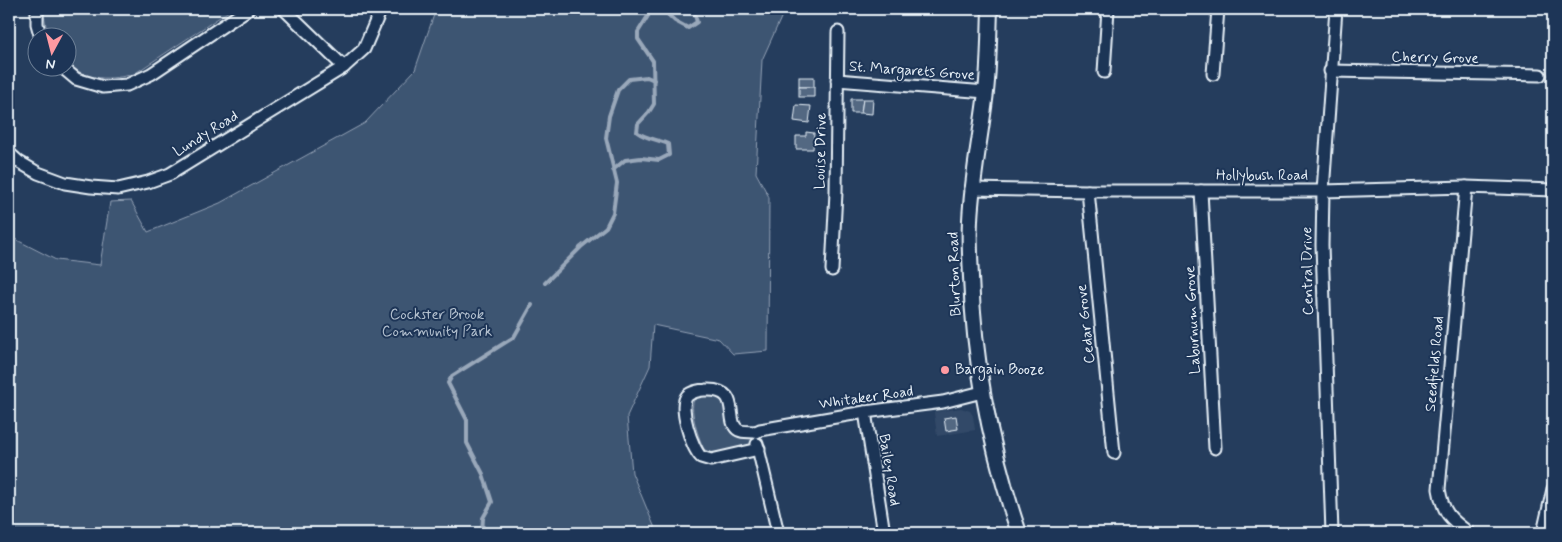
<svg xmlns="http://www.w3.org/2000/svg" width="1562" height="542" font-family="Mynerve,sans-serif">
	<rect width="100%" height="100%" fill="#253d5d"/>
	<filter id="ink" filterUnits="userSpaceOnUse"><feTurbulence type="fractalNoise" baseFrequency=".02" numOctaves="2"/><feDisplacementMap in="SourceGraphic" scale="10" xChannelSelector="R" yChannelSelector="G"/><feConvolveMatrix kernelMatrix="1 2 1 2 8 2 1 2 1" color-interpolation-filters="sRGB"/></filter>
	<g filter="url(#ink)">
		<polygon fill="#334a68" points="961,408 970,411 973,416 975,430 937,436 934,412"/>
		<g fill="#3e5472" stroke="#93a2b5">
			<path d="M43 9H232L134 74C112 80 84 82 68 62V38L50 37 46 26Z"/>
			<polygon points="436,9 785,9 762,60 756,173 769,197 768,351 733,354 719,339 653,325 650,366 627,416 632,473 657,533 9,533 9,236 56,260 100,265 110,202 131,201 148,232 220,203 365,123 415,70"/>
			<path d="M709 394 722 397 732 425 754 436 756 444C743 447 713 458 704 449 699 440 689 410 694 400 697 395 704 395 709 394Z"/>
		</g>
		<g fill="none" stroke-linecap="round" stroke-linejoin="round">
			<g stroke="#99a8ba" stroke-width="4">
				<polyline points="662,9 675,21 688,28 697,22 693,9"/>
				<path d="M613 170 625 160 641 158 659 160 669 155 668 144C657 139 646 139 637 132L638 124 649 112 654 104 653 61 638 39V32L648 16 649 9"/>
				<polyline points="545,283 581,247 606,227 613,213 617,183 606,138 609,116 618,90 629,79 647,77 654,80"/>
				<polyline points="482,533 483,518 492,502 483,474 467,443 467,420 448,383 452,376 514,337 532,305"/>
			</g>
		</g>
		<g fill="#536782" stroke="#e8f1f8">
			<rect x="799" y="77" width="15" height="10"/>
			<rect x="799" y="87" width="15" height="10"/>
			<polygon points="851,99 863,99 861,113 851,113"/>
			<polygon points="863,99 873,99 872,114 861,113"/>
			<polygon points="796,105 811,106 809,123 794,121"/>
			<polygon points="806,132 814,133 813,149 796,149 796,136 806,136"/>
			<polygon points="956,416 958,429 946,431 944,418"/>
		</g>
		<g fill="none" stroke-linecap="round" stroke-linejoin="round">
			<g stroke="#e8f1f8" stroke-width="15">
				<g id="minor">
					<polyline points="37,9 37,24 41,38"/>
					<polyline points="284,9 344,67"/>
					<polyline points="63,68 76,79 103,87 127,85 151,74 248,9"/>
					<polyline points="1330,71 1540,75"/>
					<polyline points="1104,72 1108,9"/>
					<polyline points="1213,74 1218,9"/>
					<polyline points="837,80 986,92"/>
					<polyline points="9,153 19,162 38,173 65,183 91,187 118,189 148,182 170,174 344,67 364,49 381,9"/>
					<path d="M1466 187 1439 489C1443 513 1450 519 1469 533"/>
					<polyline points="971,189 1088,191 1323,191 1466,187 1553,190"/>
					<polyline points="1088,191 1114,453"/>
					<polyline points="1201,191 1215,448"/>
					<polyline points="832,270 836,192 838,32"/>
					<polyline points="865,412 884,533"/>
					<polyline points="756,432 760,430 865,412 943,402 982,392"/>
					<path d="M756 432C750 431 741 433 737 429 725 419 742 388 705 390 700 390 691 392 687 396 678 407 692 448 701 457L711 460 759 449"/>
					<polyline points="757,444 778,533"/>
					<polyline points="1332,533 1322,245 1323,191 1336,9"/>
					<polyline points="1543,533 1553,489"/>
				</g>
			</g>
			<g stroke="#e8f1f8" stroke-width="18">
				<path id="tertiary" d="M990 9C989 36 989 65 986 92 981 135 972 177 970 220 969 239 970 258 971 277 974 365 991 450 1019 533"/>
			</g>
			<use href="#minor" stroke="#1d3557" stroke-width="11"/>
			<use href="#tertiary" stroke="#1d3557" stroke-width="14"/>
		</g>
	</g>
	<circle fill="#ff9aa2" stroke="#1d3557" stroke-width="2" cx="945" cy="370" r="5"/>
	<g text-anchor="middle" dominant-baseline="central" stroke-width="4" stroke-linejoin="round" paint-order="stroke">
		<g font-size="15" fill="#e8f1f8" stroke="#1d3557">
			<text transform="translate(1435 58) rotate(1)">Cherry Grove</text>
			<text transform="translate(912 71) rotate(4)">St. Margarets Grove</text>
			<text transform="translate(206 134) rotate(-32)">Lundy Road</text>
			<text transform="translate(821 151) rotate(-89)">Louise Drive</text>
			<text x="1262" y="176">Hollybush Road</text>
			<text transform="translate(1308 271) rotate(-91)">Central Drive</text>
			<text transform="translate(955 274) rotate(-92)">Blurton Road</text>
			<text transform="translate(1193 320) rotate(-93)">Laburnum Grove</text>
			<text transform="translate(1086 324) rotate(-96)">Cedar Grove</text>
			<text transform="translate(1435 364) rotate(-85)">Seedfields Road</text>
			<text transform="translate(866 398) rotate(-8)">Whitaker Road</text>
			<text transform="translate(889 470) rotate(81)">Bailey Road</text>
		</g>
		<g font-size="15" fill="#b5c2d0" stroke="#1d3557">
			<text x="437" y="315">Cockster Brook<tspan x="437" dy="17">Community Park</tspan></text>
		</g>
		<g font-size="15" fill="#e8f1f8" stroke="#1d3557" text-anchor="start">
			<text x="955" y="370">Bargain Booze</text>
		</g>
	</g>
	<rect width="1562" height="542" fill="none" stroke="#1d3557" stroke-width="30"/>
	<rect x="15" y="15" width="1532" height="512" fill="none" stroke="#e8f1f8" stroke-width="2" filter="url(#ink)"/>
	<g transform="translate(52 52) rotate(187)"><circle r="24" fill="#1d3557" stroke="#6e8097"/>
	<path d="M0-4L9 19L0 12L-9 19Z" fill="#ff9aa2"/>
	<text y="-8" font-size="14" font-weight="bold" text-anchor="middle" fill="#e8f1f8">N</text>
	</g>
</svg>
